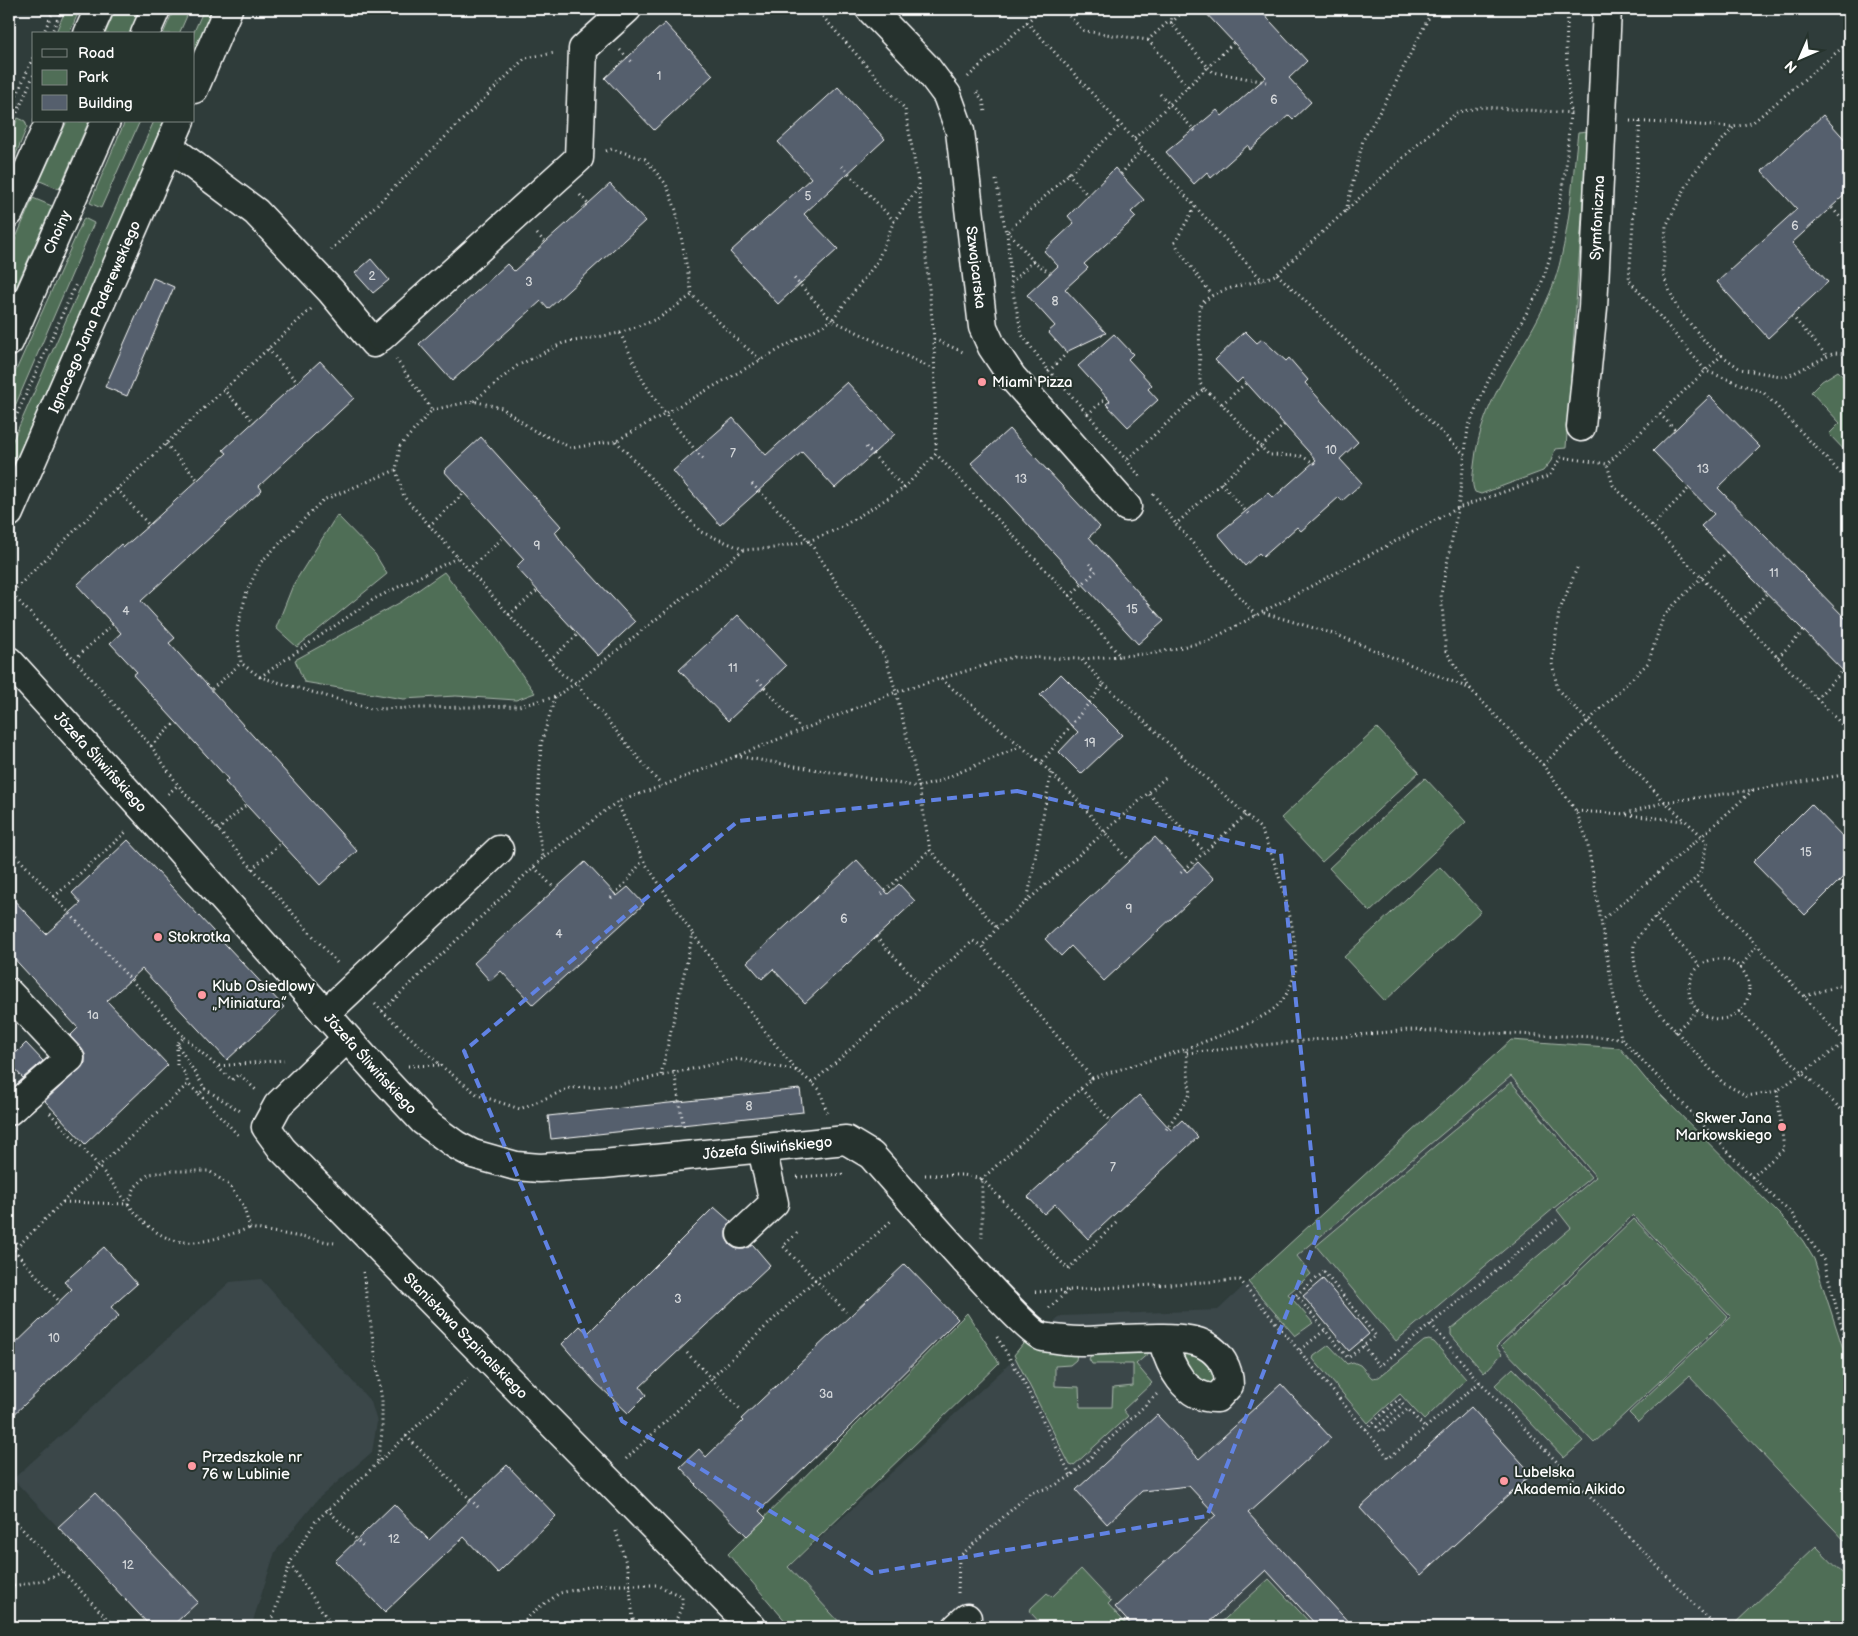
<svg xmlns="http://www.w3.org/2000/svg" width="1858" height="1636" font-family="'Balsamiq Sans',sans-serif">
	<rect width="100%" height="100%" fill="#2f3c3a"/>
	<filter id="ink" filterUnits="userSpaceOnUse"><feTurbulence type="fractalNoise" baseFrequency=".02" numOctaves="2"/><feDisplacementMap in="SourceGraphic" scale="10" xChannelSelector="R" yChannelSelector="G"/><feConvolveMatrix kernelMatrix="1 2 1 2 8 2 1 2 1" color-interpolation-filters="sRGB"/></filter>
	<g filter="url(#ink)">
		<g fill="#3a4649">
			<polygon points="1488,1059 1512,1063 1849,1416 1849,1627 844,1627 788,1568 1061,1316 1218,1310"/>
			<polygon points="9,1063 26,1081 9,1095"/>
			<polygon points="261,1279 371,1402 377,1422 372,1452 319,1498 275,1552 251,1627 151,1627 13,1479 230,1282"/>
		</g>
		<g fill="#506e57" stroke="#a8b6ab">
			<polygon points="66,9 80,9 69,34 55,34"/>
			<polygon points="116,9 140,9 129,34 105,34"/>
			<polygon points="174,9 190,9 179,34 163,34"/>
			<polygon points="204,9 214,9 194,55 193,34"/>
			<polygon points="18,118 25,121 27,127 10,169 9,140"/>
			<polygon points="67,121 89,121 59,189 40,181"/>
			<polygon points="125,121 140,121 101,208 90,203"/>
			<polygon points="154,121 165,121 9,481 9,449"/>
			<path d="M1588 131 1566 448 1555 449 1551 461 1543 471 1481 494 1475 492C1471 484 1473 475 1474 466 1481 395 1524 355 1550 293 1569 248 1572 181 1578 132Z"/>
			<polygon points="33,198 52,206 9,303 9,254"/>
			<polygon points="84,218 94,223 9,420 9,386"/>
			<polygon points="1838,371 1849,381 1849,452 1847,453 1829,434 1840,423 1811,392 1822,381"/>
			<polygon points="337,515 375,554 387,574 297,647 276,628 293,585"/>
			<polygon points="444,572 487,626 535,693 516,700 456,696 403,699 304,682 295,660 401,602"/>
			<polygon points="1377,728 1419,772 1322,862 1281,818"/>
			<polygon points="1425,778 1466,822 1370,912 1329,868"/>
			<polygon points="1440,867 1481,911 1385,1001 1344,957"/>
			<polygon points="1511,1040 1620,1048 1649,1083 1790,1225 1803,1241 1814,1259 1849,1367 1849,1545 1689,1376 1638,1422 1629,1413 1731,1317 1633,1215 1496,1347 1502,1354 1484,1373 1451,1335 1451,1329 1571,1228 1557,1210 1596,1177 1511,1076 1297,1256 1311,1274 1288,1294 1313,1323 1295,1336 1248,1282"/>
			<polygon points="1511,1082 1591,1177 1396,1341 1316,1246"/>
			<polygon points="1634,1219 1728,1317 1594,1443 1501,1346"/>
			<polygon points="967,1313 999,1363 788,1567 844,1627 783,1627 787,1623 728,1554"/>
			<polygon points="1027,1339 1077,1354 1076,1360 1070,1365 1055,1366 1055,1386 1079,1387 1080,1407 1112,1407 1113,1388 1133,1386 1133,1364 1092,1364 1089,1359 1092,1353 1150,1352 1136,1364 1152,1383 1123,1410 1128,1416 1073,1466 1070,1465 1014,1355"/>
			<polygon points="1429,1340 1434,1342 1466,1379 1424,1420 1400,1394 1368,1423 1313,1359 1314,1356 1329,1345 1347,1364 1353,1362 1360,1365 1372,1378 1379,1377 1424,1341"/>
			<polygon points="1195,1350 1219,1377 1209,1389 1180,1360 1179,1352"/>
			<polygon points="1513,1368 1583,1441 1564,1458 1495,1385"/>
			<polygon points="1816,1546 1849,1580 1849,1627 1731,1627"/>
			<polygon points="1081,1569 1111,1601 1108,1604 1129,1627 1044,1627 1030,1612 1031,1608 1047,1593 1052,1597"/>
			<polygon points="1269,1579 1314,1627 1216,1627"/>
		</g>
		<g fill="#555f6d" stroke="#fff">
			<polygon points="1202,9 1259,9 1307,61 1289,78 1311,102 1293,119 1289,115 1250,150 1248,145 1211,178 1207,172 1194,184 1166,152 1217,110 1222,116 1266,77"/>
			<polygon points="665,23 713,75 654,130 605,78"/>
			<polygon points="838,87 885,139 804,214 838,249 778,304 730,252 811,178 778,142"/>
			<polygon points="1823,115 1849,144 1849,191 1792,243 1828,282 1768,338 1717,282 1797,209 1762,171"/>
			<polygon points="1115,168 1144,200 1131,212 1136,217 1084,264 1088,268 1065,289 1106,333 1066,352 1048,332 1055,326 1027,295 1058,266 1044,251 1074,223 1068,216"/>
			<polygon points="610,184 645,221 548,309 541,301 452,381 419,344 507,264 514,271"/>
			<polygon points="371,259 389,280 373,293 355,273"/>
			<polygon points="153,278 174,287 127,396 105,387"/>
			<polygon points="1245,331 1257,343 1262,339 1286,361 1289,358 1308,380 1305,383 1358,442 1340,459 1362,483 1342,501 1339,497 1301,531 1297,527 1263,557 1259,553 1245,566 1218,534 1268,493 1273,498 1316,460 1242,378 1237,383 1215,360"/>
			<polygon points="1114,334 1133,354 1128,359 1152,385 1148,389 1158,400 1128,427 1106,404 1110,401 1078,366"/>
			<polygon points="320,361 354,398 259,486 262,490 141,601 175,638 169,643 357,851 320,885 225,782 228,779 133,675 137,672 110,643 121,633 77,585 121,544 124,547 149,525 227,453 223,450"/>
			<polygon points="847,382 895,434 835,488 802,452 720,525 673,471 733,418 766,455"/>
			<polygon points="1710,396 1760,447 1718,488 1849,622 1849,677 1701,526 1714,514 1653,451"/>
			<polygon points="1009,429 1100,527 1089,537 1164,621 1138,644 971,463"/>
			<polygon points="481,437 561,526 555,532 564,545 635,622 598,656 516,567 524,559 444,471"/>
			<polygon points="738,615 786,666 728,721 679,670"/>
			<polygon points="1061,674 1122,735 1081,774 1059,752 1078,732 1040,695"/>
			<polygon points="1811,804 1849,843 1849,871 1805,915 1753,862"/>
			<polygon points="1155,837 1187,872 1198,862 1214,879 1104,981 1071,946 1061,956 1045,939"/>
			<polygon points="128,840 284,1007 227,1060 142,969 107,1001 168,1065 85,1144 45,1101 85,1063 85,1054 70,1036 78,1028 9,953 9,895 46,934 81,903 72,893"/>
			<polygon points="857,860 888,894 899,884 915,901 805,1003 773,969 762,979 747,962"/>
			<polygon points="585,862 617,896 628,887 644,904 533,1005 501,971 490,981 474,963"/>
			<polygon points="26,1043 43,1061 23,1078 9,1063 9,1060"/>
			<polygon points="800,1089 803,1112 551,1139 548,1116"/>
			<polygon points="1139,1095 1171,1130 1182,1120 1198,1137 1088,1239 1055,1204 1044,1214 1028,1197"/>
			<polygon points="714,1207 731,1222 726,1230 726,1238 730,1245 736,1249 744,1249 753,1245 770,1265 640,1387 646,1395 628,1413 595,1382 562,1344 580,1326 588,1333"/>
			<polygon points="104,1247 137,1284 111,1307 119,1316 9,1419 9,1350 72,1289 64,1282"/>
			<polygon points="905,1264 958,1319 835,1441 833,1440 759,1511 766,1518 747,1536 695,1485 696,1484 680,1467 699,1449 706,1457 743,1421 741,1419"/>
			<polygon points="1323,1279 1369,1334 1349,1351 1303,1296"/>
			<polygon points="1281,1384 1331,1438 1248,1513 1353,1627 1318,1627 1266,1570 1204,1627 1133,1627 1115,1607 1216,1515 1189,1486 1142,1491 1107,1524 1076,1490 1157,1415 1199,1459"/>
			<polygon points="1471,1407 1532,1474 1421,1575 1360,1508"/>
			<polygon points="507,1465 556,1516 498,1573 464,1537 385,1612 335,1561 394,1504 429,1540"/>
			<polygon points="95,1493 198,1602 171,1627 151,1627 58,1527"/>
		</g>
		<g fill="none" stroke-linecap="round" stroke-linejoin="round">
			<g stroke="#fff" stroke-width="31">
				<g id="minor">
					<path id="s1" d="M870 9 926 67 947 95 960 131 983 327 992 347 1012 377 1127 507"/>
					<polyline points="88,34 99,9"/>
					<polyline points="145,34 156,9"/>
					<polyline points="194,89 228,9"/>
					<polyline points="169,147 256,212 331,291 374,343"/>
					<polyline points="9,213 50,121"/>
					<polyline points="381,337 579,158 583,49 627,9"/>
					<path id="s2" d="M9 342 106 121"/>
					<path id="s3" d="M1581 427 1593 308 1607 9"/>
					<path id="s4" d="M9 513 180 121"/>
					<path id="s5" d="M9 661 147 813 379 1074 423 1121 456 1145 473 1154 516 1166 540 1168 603 1164 846 1140 871 1155C892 1178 1026 1334 1043 1337 1055 1339 1068 1341 1080 1341 1108 1341 1183 1332 1205 1345 1220 1353 1229 1368 1229 1385L1217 1398C1184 1399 1170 1366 1162 1339"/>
					<polyline points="9,993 70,1058 9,1111"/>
					<polyline points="325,1014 499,850"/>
					<path id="s6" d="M346 1039 278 1105 266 1127 282 1149 752 1627"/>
					<polyline points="741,1234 774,1203 762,1149"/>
					<polyline points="957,1627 967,1618"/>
				</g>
			</g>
			<g stroke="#fff" stroke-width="3" stroke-dasharray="1 4" stroke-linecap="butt">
				<polyline points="816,9 905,109 919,186 934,339 936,454 1070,596 1120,656 1156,653 1208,641 1458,508 1549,476 1561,457 1607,464"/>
				<polyline points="1062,9 1084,31 1148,40 1168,22 1171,23 1208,67 1134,139"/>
				<polyline points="1169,9 1172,16 1171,23 1186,9"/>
				<polyline points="1568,9 1566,46 1570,113 1566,167 1550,257 1539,291 1488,381 1468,428 1458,508 1441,594 1446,651 1471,690 1543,765 1576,811 1587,840 1621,1038 1752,1177 1792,1214 1824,1261 1849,1355"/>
				<polyline points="1027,22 1263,281"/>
				<polyline points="43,34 54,9"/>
				<polyline points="51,34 62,9"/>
				<polyline points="1148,40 1188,87"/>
				<polyline points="1233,43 1208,67 1213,72 1266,82"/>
				<polyline points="1844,46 1849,52"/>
				<polyline points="620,50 634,64"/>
				<polyline points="968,77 1041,9"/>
				<polyline points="977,92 983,101 985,112"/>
				<polyline points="1160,94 1197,133"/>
				<polyline points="9,114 34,55"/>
				<polyline points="1630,121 1733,127 1752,123 1849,42"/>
				<polyline points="1640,122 1629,280 1706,371 1764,393 1849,482"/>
				<polyline points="1733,128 1692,175 1666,226 1663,275 1677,308 1708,345 1740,369 1786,377 1834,353 1849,354"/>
				<polyline points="9,131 34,74"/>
				<polyline points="606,151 612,149 645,159 666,184 676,210 692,295"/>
				<polyline points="842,166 894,221 919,187"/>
				<polyline points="1068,173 1091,199"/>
				<polyline points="1121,174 1142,149"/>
				<polyline points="996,180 1006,233"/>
				<polyline points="580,195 588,204"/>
				<polyline points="1195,207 1175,242 1179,251 1212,295"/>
				<polyline points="1832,208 1849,227"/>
				<polyline points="1346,211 1363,140 1390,94 1433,9"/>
				<polyline points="894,221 877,262 832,320 933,369"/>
				<polyline points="1007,232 1011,282"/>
				<polyline points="537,234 545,242"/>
				<polyline points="331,250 525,58 555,53"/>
				<polyline points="1033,261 1011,283 1022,335 1049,371"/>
				<polyline points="1050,273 1033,261 1008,231 1121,125"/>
				<polyline points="1277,274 1465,455"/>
				<polyline points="1792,316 1827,356"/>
				<polyline points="620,333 659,318 692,295 734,337 762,361"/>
				<polyline points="934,339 963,352"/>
				<polyline points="268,349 297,382"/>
				<polyline points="1067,353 1049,371 1088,414"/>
				<polyline points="1722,355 1607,464 1613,485 1849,732"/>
				<polyline points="396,359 432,410 400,446 396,470 404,497 562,674 576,683 662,786 896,692 919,787 930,850 997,928"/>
				<polyline points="223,389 254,422"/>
				<path d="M1204 389 1200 383 1199 308C1210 287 1255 285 1277 274L1429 134 1458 112 1482 107 1572 113"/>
				<polyline points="1107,397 1088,414 1142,479"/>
				<polyline points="474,401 517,366 563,343 620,333 643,381 665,414 703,459"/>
				<polyline points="1222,404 1246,383"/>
				<polyline points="432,410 473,401 502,408 533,430 572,448 616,441 832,320 793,277"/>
				<polyline points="1660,414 1675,430"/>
				<polyline points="1284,425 1261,447 1269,455 1301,456 1316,464"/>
				<polyline points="9,432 76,284"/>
				<polyline points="616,441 701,532 742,549"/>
				<polyline points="166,444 198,480"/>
				<polyline points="866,447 904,488"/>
				<polyline points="1128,459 1204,389 1222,404 1261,447 1176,524 1257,617"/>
				<polyline points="396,470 323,500 261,562 247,591 237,629 241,663 260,677 371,709 519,706 555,697 576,683 743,550 773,548 809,541 886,658 896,692 1013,657 1082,659 1120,656"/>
				<polyline points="1221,483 1250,516"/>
				<polyline points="752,484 809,541 840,528 904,488 936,454"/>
				<polyline points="117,489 149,525"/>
				<polyline points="1153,494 1176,524"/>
				<polyline points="429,526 464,493"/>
				<polyline points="1652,526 1689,488"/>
				<polyline points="1577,568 1559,612 1552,663 1558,690 1665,802 1702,836 1707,844 1700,873 1694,880"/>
				<polyline points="468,570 504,537"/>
				<polyline points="9,591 74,659 151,746 178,785 339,965"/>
				<polyline points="9,595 117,489 311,309"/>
				<polyline points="1070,596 1096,571 1089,564"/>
				<polyline points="1264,613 1337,635 1471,689"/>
				<polyline points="509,615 538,590"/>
				<polyline points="1742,621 1767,593"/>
				<polyline points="1778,657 1804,631"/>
				<polyline points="75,659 113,624"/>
				<polyline points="550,660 578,634"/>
				<polyline points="1082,660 1104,684 1041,763 1075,797 1129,861"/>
				<polyline points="260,677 374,599 457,558"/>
				<polyline points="941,679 1041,763"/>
				<polyline points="758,680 801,729"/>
				<path d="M1104 684 1260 828C1276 860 1300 935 1295 971 1293 983 1286 998 1276 1007 1258 1023 1210 1039 1186 1049"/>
				<polyline points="212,689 241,663"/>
				<polyline points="555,697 541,744 537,823 543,858 617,802 662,786"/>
				<polyline points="1816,699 1843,671"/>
				<polyline points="151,746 176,722"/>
				<polyline points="736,756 919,787 934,783 1022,746"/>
				<polyline points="1543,765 1648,663 1664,615 1727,552"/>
				<polyline points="1753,790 1849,774"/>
				<polyline points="168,794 178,785"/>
				<polyline points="1149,794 1204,851"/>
				<polyline points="617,802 643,860 693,934"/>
				<polyline points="1576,811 1624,814 1665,802 1753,790 1702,836 1602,920"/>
				<polyline points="1627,815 1685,821"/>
				<polyline points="218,830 246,805"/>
				<polyline points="9,848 184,1037 177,1044 205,1089"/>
				<polyline points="534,867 555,889"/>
				<polyline points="252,869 281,843"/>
				<polyline points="1181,873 1247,814"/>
				<polyline points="1838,882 1849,893"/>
				<polyline points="882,894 930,850"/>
				<polyline points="54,897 126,832"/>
				<polyline points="611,898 629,879 643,860"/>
				<polyline points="1027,902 1051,773"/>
				<polyline points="1655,918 1700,965"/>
				<polyline points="876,937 922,986"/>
				<circle cx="1719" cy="989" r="30"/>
				<polyline points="1740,968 1757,945"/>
				<polyline points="1805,996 1849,983"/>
				<polyline points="375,1004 382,1011 543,858"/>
				<polyline points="382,1011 440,1065 478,1095 520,1109 570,1088 619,1085 737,1059 798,1071 820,1090 827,1113"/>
				<polyline points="1739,1011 1849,1117"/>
				<polyline points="1675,1032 1698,1010"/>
				<polyline points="184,1037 232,1080 239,1074 256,1090"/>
				<path d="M1846 1042 1777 1091 1747 1096 1723 1083 1646 998C1639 983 1632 962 1634 945 1637 930 1681 893 1694 880L1757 945 1849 1046"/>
				<polyline points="177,1044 177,1065 185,1073 188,1084"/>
				<polyline points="1187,1053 1408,1030 1621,1038"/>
				<polyline points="219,1066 284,1060"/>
				<polyline points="408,1066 440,1065"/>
				<polyline points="674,1071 684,1129"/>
				<polyline points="661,1075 693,934 767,1034 797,1071"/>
				<polyline points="1092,1078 1186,1049 1190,1094 1165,1131"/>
				<polyline points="812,1083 973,941 982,946"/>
				<polyline points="1081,1089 1111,1121"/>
				<polyline points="199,1094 238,1135"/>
				<polyline points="50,1113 99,1166 128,1204 135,1187 149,1174 173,1171 209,1171 229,1185 243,1205 250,1228 334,1243"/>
				<polyline points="925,1175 964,1175 982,1179 982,1238"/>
				<polyline points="797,1177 846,1174"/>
				<polyline points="1752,1177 1784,1149 1777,1091"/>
				<path d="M63 1202 128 1204C168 1255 195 1246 250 1228"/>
				<polyline points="1116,1223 1068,1269 982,1179 1092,1078 982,946 997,928 1165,778"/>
				<polyline points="797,1233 783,1246 846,1312"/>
				<polyline points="9,1235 18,1245"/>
				<polyline points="14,1250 59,1301"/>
				<polyline points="9,1255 99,1166 188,1084 199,1094 205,1089 242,1112"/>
				<polyline points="363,1272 382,1401 382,1433 377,1464"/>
				<polygon points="1324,1272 1376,1336 1348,1358 1296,1295"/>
				<polyline points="1035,1292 1240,1280 1389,1458 1480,1382"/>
				<polyline points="1049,1308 1069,1290"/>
				<polyline points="1431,1324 1474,1376 1716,1627"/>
				<polyline points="997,1337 1022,1379 1071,1476 1157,1394"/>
				<polyline points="1363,1346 1380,1366 1557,1220"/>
				<polyline points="1300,1350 1325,1330"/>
				<polyline points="687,1353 742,1411"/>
				<polyline points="1366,1429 1399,1399 1403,1404 1377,1427 1381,1432 1408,1409 1425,1428"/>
				<polyline points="406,1436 478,1507"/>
				<polyline points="626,1459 815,1280 848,1260 892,1220"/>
				<polyline points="327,1509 364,1547"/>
				<polyline points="9,1515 115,1627"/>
				<polyline points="616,1531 628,1569 633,1619 637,1627"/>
				<polyline points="290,1564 333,1627"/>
				<polyline points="9,1587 44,1580 63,1572"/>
				<polyline points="958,1593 959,1557 1030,1493 1052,1487 1071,1476"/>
				<polyline points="270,1627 290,1563 315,1522 468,1378"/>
				<polyline points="518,1627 538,1608 560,1593 597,1585 656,1585 681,1596"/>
				<polyline points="673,1627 682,1606 682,1595"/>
				<polyline points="1749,1627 1756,1620"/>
			</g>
			<use href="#minor" stroke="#26332d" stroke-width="28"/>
		</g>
	</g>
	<path fill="none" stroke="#6183e4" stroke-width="4" stroke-dasharray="10 6" stroke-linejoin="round" d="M1017 791 1281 853 1319 1231 1207 1516 872 1573 622 1421 464 1051 738 821Z"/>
	<g fill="#ff9aa2" stroke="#26332d" stroke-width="2">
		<circle cx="982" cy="382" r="5"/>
		<circle cx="158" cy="937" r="5"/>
		<circle cx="202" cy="995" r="5"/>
		<circle cx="1782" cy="1127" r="5"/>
		<circle cx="192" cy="1466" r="5"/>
		<circle cx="1504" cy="1481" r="5"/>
	</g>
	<g text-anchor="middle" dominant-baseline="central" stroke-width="4" stroke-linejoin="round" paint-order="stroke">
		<g font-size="12" fill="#d4d7da">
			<text x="659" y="76">1</text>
			<text x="1274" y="100">6</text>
			<text x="808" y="196">5</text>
			<text x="1795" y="226">6</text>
			<text x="372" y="276">2</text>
			<text x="529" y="282">3</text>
			<text x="1055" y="301">8</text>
			<text x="1331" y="450">10</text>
			<text x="733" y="453">7</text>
			<text x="1703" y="469">13</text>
			<text x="1021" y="479">13</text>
			<text x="537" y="546">9</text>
			<text x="1774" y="573">11</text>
			<text x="1132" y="609">15</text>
			<text x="126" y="611">4</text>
			<text x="733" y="668">11</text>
			<text x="1090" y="743">19</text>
			<text x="1806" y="852">15</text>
			<text x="1129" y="909">9</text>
			<text x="844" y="919">6</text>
			<text x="559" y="934">4</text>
			<text x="93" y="1015">1a</text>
			<text x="749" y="1106">8</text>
			<text x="1113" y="1167">7</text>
			<text x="678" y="1299">3</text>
			<text x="54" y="1338">10</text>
			<text x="826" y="1394">3a</text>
			<text x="394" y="1539">12</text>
			<text x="128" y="1565">12</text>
		</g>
		<g font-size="15" fill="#fff" stroke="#26332d">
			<text stroke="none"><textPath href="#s3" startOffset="210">Symfoniczna</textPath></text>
			<text stroke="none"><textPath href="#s2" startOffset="120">Choiny</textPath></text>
			<text stroke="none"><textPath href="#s1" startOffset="291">Szwajcarska</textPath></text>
			<text stroke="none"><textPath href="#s4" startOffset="214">Ignacego Jana Paderewskiego</textPath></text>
			<text stroke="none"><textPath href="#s5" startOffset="136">Józefa Śliwińskiego</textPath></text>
			<text stroke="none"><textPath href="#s5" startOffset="541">Józefa Śliwińskiego</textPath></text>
			<text stroke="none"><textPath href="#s5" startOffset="976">Józefa Śliwińskiego</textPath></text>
			<text stroke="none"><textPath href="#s6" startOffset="409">Stanisława Szpinalskiego</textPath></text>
		</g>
		<g font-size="15" fill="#fff" stroke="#26332d" text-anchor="start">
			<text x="992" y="382">Miami Pizza</text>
			<text x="168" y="937">Stokrotka</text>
			<text x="212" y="986">Klub Osiedlowy<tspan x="212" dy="17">„Miniatura”</tspan></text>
			<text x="1772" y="1118" text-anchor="end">Skwer Jana<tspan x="1772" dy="17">Markowskiego</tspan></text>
			<text x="202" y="1457">Przedszkole nr<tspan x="202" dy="17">76 w Lublinie</tspan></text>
			<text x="1514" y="1472">Lubelska<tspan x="1514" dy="17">Akademia Aikido</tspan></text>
		</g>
	</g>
	<rect width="1858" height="1636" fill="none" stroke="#26332d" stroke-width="30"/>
	<rect x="15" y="15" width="1828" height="1606" fill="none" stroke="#fff" stroke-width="2" filter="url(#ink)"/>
	<rect x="32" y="32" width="162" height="90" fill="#26332d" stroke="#7d8581"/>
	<rect x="42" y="49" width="25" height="8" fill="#26332d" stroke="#7d8581"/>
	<text x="78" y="58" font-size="15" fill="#ffffff">Road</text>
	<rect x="42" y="70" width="25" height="15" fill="#506e57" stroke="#7d8581"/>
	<text x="78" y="82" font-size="15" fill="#ffffff">Park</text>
	<rect x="42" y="95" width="25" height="15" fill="#555f6d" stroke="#7d8581"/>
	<text x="78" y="108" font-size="15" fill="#ffffff">Building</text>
	<g transform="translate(1800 58) rotate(225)" stroke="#26332d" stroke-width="4" paint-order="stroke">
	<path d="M0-4L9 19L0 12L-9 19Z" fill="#ffffff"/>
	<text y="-8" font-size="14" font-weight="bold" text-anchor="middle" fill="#ffffff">N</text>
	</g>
</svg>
